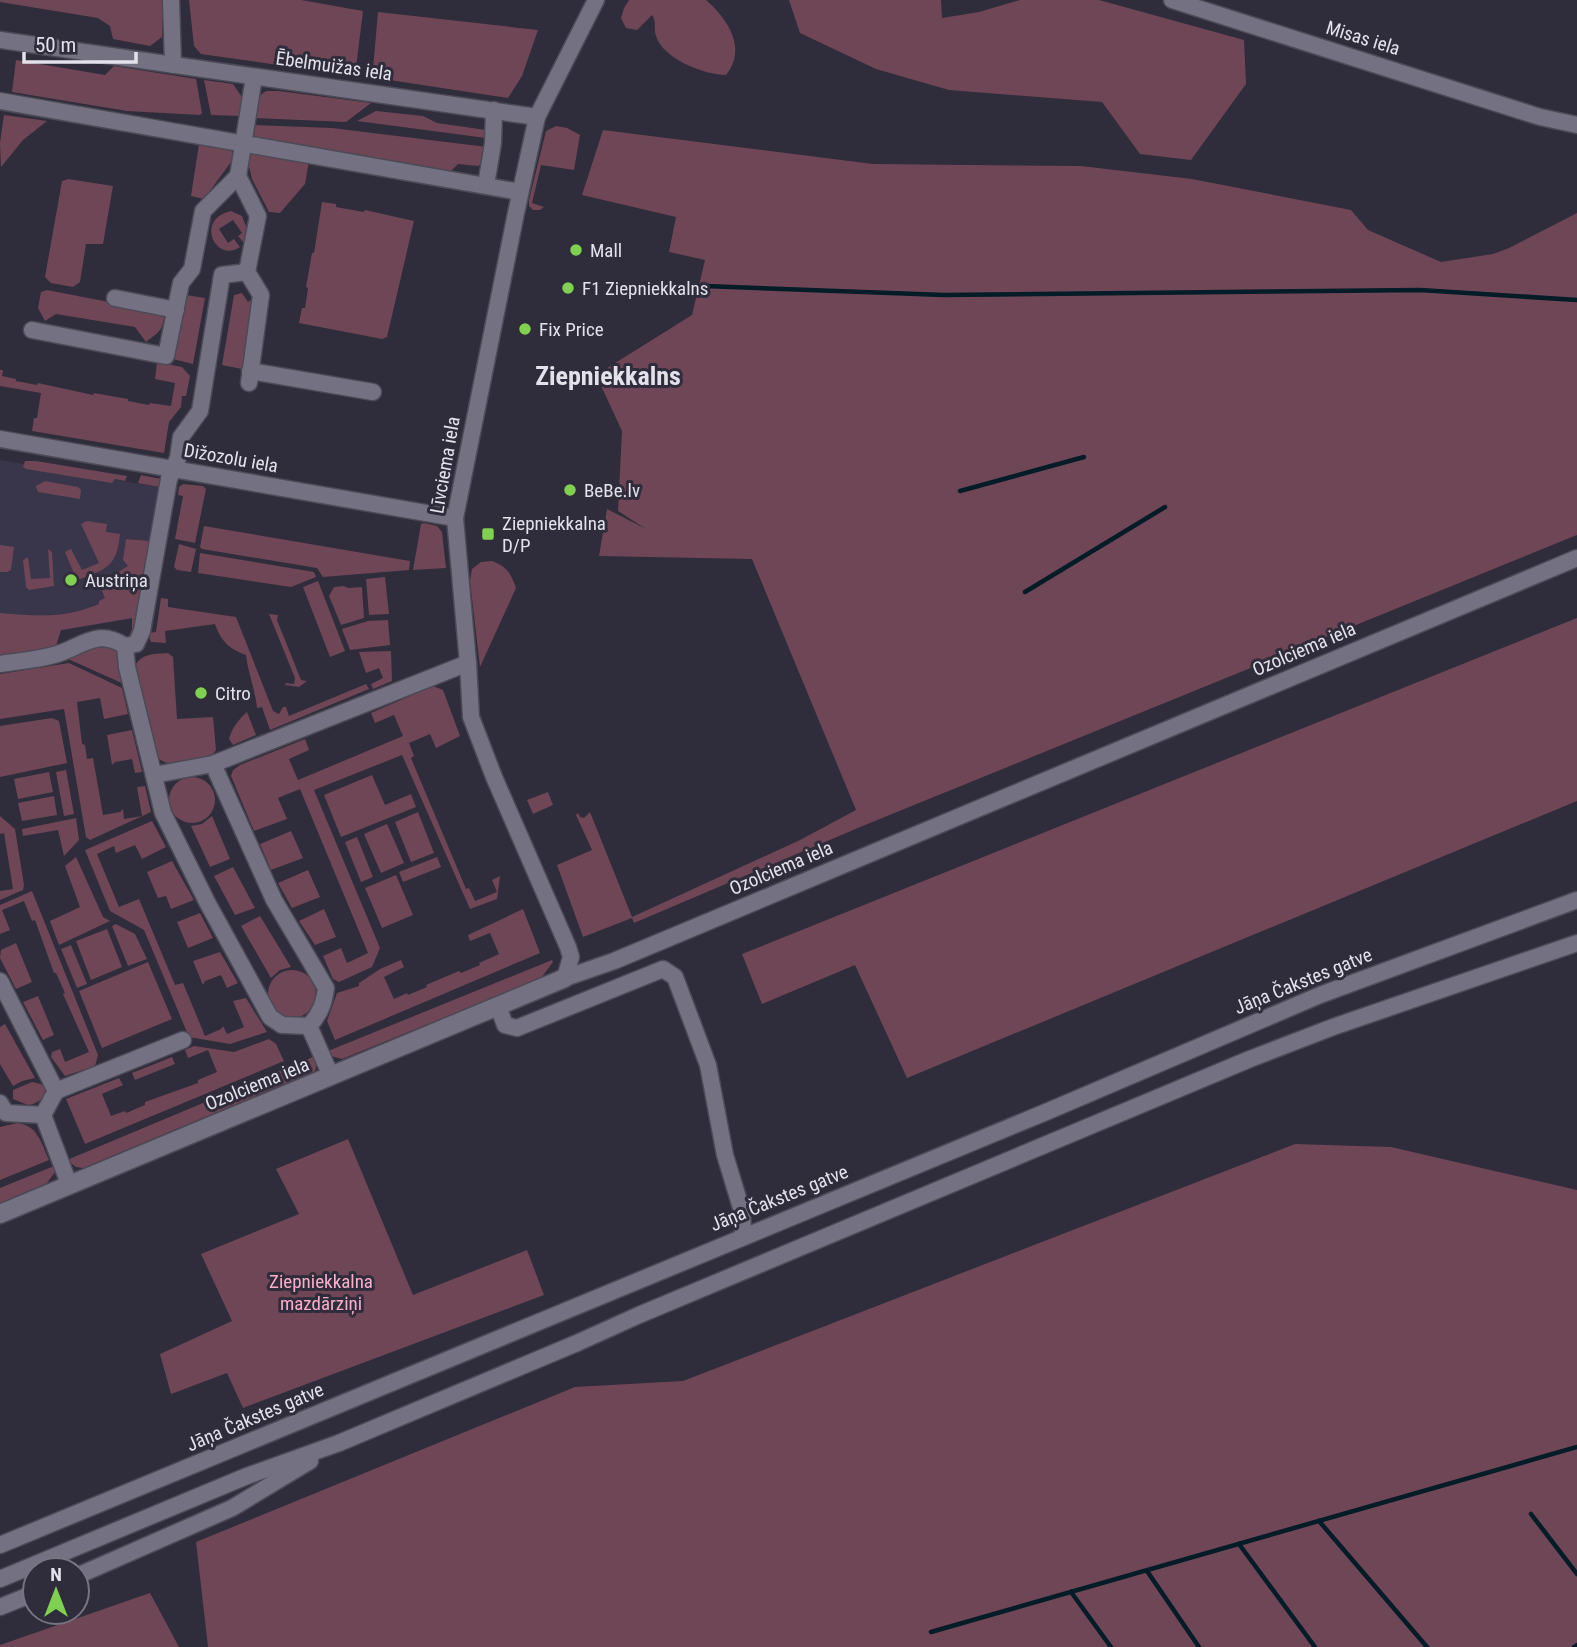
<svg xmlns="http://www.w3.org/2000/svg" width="1577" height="1647" font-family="'Roboto Condensed',sans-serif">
	<rect width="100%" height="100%" fill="#2f2c3b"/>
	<polygon fill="#39354a" points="0,460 159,487 136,618 0,641"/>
	<g fill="#6f4655">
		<polygon points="0,0 162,0 162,37 150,46 113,39 110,26 98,18 0,2"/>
		<polygon points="189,0 301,0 363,11 355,76 201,54 194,46"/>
		<path d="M629 0H706C727 18 748 49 726 75 705 75 663 59 656 36 653 28 657 22 652 15L637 30 626 28 621 18 624 8Z"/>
		<polygon points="789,0 941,0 942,18 979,12 1020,0 1099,0 1244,40 1246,84 1191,160 1140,154 1102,102 949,90 876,69 800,33"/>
		<polygon points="378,12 538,30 522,76 508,98 376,78 373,74 373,69"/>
		<polygon points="16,60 105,75 114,66 196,79 202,113 200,115 127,111 12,92"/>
		<polygon points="204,80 233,84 244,100 241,116 211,115"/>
		<path d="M267 91H279L371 103 346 122 254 118C256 106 256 95 267 91Z"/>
		<polygon points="376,111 423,116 437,123 486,130 486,138 357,121"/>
		<polygon points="4,115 47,121 23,140 1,167 0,143"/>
		<polygon points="253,125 332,128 487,147 485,162 478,166 458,164 450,172 252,138"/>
		<polygon points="556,126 567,128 580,135 574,170 541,165 532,203 544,207 540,210 533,210 529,206 529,200 546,131"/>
		<polygon points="603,130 873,164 1081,166 1192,179 1351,210 1368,230 1441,262 1493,254 1509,248 1577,213 1577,535 865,825 634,923 632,918 583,937 557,865 592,850 576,815 578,813 580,817 584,818 590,812 632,917 800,840 856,810 752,559 599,556 607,509 646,529 618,511 622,431 596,375 692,315 705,260 669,252 676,217 582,195"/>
		<polygon points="199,144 230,148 233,154 231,162 204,199 191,196"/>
		<polygon points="251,153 309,161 305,184 280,213 269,212 252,179 247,158"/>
		<polygon points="68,179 113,186 103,244 86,244 80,282 73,287 51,283 45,277 62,181"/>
		<polygon points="322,202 336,204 336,207 364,212 365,210 414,221 387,337 382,339 299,323 302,308 305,308 308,288 306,287 312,253 314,253"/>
		<path d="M231 211 242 216 247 229 244 243 238 236 242 233 233 220 219 229 228 243 234 239 240 247C216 264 194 219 231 211Z"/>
		<path d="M47 290 165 313C162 332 160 331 146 342L135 327 56 314 45 321 38 308 41 292Z"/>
		<polygon points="242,293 248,302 255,297 242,369 222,365 234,295"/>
		<polygon points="186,295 205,298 193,364 173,359"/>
		<polygon points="157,362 182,367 190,376 186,396 182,396 181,407 169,422 164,453 32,431 34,418 37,418 41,393 0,386 0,370 3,370 2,376 16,379 16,381 37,385 38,383 93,395 94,393 128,399 128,401 149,405 150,403 171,406 175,383 155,379"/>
		<polygon points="25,461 36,461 127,476 125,481 115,479 112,483 26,469 23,467"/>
		<path d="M141 475 161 479 135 631 128 638 132 629V618L61 630 56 646 0 656V613C38 616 63 619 99 604V601L105 598 99 584 128 566 123 560 126 539 149 541 159 487 138 483Z"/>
		<polygon points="45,481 78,487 81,490 80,499 38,492 36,486"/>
		<polygon points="183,484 203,486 206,489 195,543 175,539 183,496 178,495 179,487"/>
		<path d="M87 521 107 524 106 532 120 534C117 565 108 569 80 579L76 578 65 552 71 549 82 570 99 563 81 524Z"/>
		<polygon points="424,523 437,526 442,532 446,568 413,570 421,524"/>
		<polygon points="204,526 410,561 409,570 323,577 317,568 202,549 200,547"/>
		<polygon points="179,544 196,549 191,572 177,570 174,567"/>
		<polygon points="0,545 14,547 11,570 7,572 0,572"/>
		<polygon points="48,549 52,552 54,586 29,590 26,587 23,560 28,557 31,579 50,578"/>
		<polygon points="200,553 314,572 316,577 291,587 198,573"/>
		<path d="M492 561C506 566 511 573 516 588L480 667 470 581 472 569 481 562Z"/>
		<polygon points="385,577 389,614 369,615 366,579"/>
		<polygon points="318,581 345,651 330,657 303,587"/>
		<polygon points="344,586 348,588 362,587 364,618 341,625 329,596 334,587"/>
		<path d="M161 598 168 599V607L236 617 273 711 279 714 283 707H286L289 716 366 684 369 689 270 730 262 707 257 708C255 689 248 673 246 655 229 649 221 641 215 624L165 631 166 643 151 642 148 633 156 632Z"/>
		<polygon points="269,614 278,615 277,620 301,680 307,681 299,687 285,685 286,683 294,684 295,678"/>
		<polygon points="1577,618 1577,801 907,1078 855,965 762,1004 742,954"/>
		<polygon points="388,620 390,645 350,650 342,629 368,621"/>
		<polygon points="108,644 117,648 124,684 68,659 85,647"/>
		<polygon points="391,651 392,681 373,689 371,684 383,678 379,668 366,673 359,652"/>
		<path d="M168 653 173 657 177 719 213 717 216 750 209 759C190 762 168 771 154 754L136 664C143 653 156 654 168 653Z"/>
		<polygon points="69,663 122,688 128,714 104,719 100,698 77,702 82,744 85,745 87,759 93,758 103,815 120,812 123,809 124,819 142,816 137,787 145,786 151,812 90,840 86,837 64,709 0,719 0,674"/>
		<polygon points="433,686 443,690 460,736 436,748 430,734 409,743 414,756 411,758 466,889 469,888 475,901 497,892 492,880 500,876 497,899 470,909 402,755 314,790 380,948 372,967 339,982 333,979 323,956 341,948 347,963 368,953 300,789 278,798 287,819 254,831 231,776 233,770 240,765 305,739 309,750 289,759 298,780 403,736 394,715 375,723 371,713"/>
		<path d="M247 712 256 735 233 745 229 739C232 728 238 720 247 712Z"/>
		<polygon points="52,718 59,721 67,763 0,777 0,726"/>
		<polygon points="132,730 142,772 135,773 132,759 115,762 112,765 107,735"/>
		<polygon points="66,770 74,814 64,816 56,772"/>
		<polygon points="49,772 53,792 18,799 14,779"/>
		<polygon points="372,775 385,805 411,794 416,807 341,837 324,795"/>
		<circle cx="192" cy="800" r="23"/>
		<polygon points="548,792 553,805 533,814 527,800"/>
		<polygon points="54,796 57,815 22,821 18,803"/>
		<polygon points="418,812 434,853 411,862 395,822"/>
		<polygon points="0,816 15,829 24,885 23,890 0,900 0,891 13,889 4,833 0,834"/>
		<polygon points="212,816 230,859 210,867 191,826 202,824"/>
		<polygon points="76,818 79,840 64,856 58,830 23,836 22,829"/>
		<polygon points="152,821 166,847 142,859 135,845 116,853 114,846 97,854 119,907 139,899 175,985 183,983 205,1036 221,1029 223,1026 227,1034 244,1027 233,1001 246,998 267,1032 230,1044 189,1037 144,930 110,911 85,850"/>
		<polygon points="387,824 404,863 381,873 364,834"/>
		<polygon points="291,831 303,858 271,870 260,844"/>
		<polygon points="357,837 373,877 361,882 345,842"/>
		<polygon points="76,857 103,917 110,921 59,945 50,921 80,907 65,866"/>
		<polygon points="437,857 441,867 403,882 399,872"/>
		<polygon points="172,861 194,900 171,909 166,896 158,898 147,872"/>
		<polygon points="233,867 255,908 235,915 214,876"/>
		<polygon points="308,870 320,897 292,908 278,883"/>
		<polygon points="396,875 413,915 382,928 365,888"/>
		<polygon points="32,891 98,1055 95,1066 65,1076 51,1057 52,1052 60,1049 65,1062 89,1052 63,994 65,993 56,973 54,973 35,920 32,921 24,901 2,910 10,930 0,934 0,905"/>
		<polygon points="324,909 336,937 315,945 299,921"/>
		<polygon points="523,909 540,953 335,1040 327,1021 337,993 359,986 359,983 380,969 401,960 404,967 384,977 394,999 407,993 408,995 427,987 426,985 459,971 461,973 480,965 479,963 499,954 490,933 470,941 468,935"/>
		<polygon points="200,913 213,938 188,948 177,922"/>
		<polygon points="260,916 291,967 280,970 271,978 241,926"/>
		<polygon points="116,924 135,934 147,959 128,966 112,926"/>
		<polygon points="107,929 122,967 91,980 76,941"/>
		<polygon points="16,943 32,982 16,989 0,958 1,950"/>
		<polygon points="71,945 87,984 77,988 61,949"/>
		<polygon points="220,952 238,983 227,988 221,975 205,981 203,985 193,961"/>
		<polygon points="552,960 553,962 541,978 342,1059 331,1056 328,1051"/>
		<polygon points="148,962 172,1019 102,1048 79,991"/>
		<circle cx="292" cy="994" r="24"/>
		<polygon points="38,996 54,1035 43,1040 23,1002"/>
		<polygon points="5,1024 35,1078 22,1081 13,1086 0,1064 0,1027"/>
		<polygon points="269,1039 276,1044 284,1061 85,1144 66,1099 119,1078 123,1085 102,1094 111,1116 125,1111 126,1113 145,1105 145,1102 198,1083 198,1080 217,1072 208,1050 188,1058 185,1050 194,1046 234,1052"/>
		<polygon points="315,1056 317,1062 315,1071 83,1168 76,1167 67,1160"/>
		<polygon points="172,1057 175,1064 135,1080 132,1073"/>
		<path d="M32 1082 41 1084 45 1088C46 1098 37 1104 28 1105L13 1099V1090Z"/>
		<path d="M17 1123C38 1125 41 1143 49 1160L0 1180V1127Z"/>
		<polygon points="348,1139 413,1295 527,1250 544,1295 243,1408 227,1373 171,1394 160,1354 232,1321 201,1254 299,1214 276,1169"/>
		<polygon points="1295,1144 1391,1147 1577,1190 1577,1647 208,1647 196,1542 575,1387 683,1381"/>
		<polygon points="54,1166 55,1172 47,1183 0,1203 0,1188"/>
		<polygon points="150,1593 179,1647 0,1647 0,1645"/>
	</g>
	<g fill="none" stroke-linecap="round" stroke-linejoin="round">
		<g stroke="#041c27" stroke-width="4.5">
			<polyline points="705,286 944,295 1420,290 1577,300"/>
			<polyline points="960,491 1084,457"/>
			<polyline points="1025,592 1165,507"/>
			<polyline points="1531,1514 1577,1574"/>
			<polyline points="1319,1521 1427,1647"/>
			<polyline points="1239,1544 1315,1647"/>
			<polyline points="1147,1571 1199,1647"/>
			<polyline points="1071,1592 1111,1647"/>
			<polyline points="931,1632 1577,1447"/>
			<polyline points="1574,1647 1577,1645"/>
		</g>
		<g stroke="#4c4a56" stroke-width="19">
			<g id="minor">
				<polyline points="171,0 173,65"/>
				<polyline points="1172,0 1540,117 1577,125"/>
				<polyline points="0,40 537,117"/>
				<polyline points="0,101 520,192"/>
				<polyline points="486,185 493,143 494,110"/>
				<polyline points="247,272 261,295 249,383"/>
				<polyline points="115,298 176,310"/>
				<polyline points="32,330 166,356 181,283 192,269 203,211 238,176"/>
				<polyline points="250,371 373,392"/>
				<polyline points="0,439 455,518"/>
				<polyline points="125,646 136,644 142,631 169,479 178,458 181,437 200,411 222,275 247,272 258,216 238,176 254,77"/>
				<path d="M0 664C18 661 37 660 54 655 81 648 96 627 125 646L127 667 163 813 207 902 270 1017 282 1025 309 1026"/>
				<path d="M213 764 274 900 326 988C324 1004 320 1014 309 1026L331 1076"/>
				<polyline points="154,775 213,764 468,663"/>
				<polyline points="565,978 614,961 1577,558"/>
				<polyline points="565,978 571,957 568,947 494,777 471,717 468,663 455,518 516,213 537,117 596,0"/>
				<polyline points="0,981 56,1091 43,1115 69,1184"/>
				<polyline points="498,1006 505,1025 517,1028 663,969 675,977 708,1065 725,1155 742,1211 743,1235"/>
				<polyline points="56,1091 183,1040"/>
				<polyline points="0,1103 6,1113 43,1115"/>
				<polyline points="0,1545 1046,1112 1320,995 1577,900"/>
				<polyline points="77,1576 232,1508 310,1461"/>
				<polyline points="0,1579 247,1476 339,1443 577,1343 639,1315 1250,1059 1333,1027 1577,943"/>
				<polyline points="0,1607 35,1593"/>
			</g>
		</g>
		<g stroke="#4c4a56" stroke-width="21">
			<polyline id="tertiary" points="0,1214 565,978"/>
		</g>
		<use href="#minor" stroke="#747182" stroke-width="16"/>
		<use href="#tertiary" stroke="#747182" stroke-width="18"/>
	</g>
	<g fill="#80d051" stroke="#2f2c3b" stroke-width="2.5">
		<circle cx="576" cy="250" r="7"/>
		<circle cx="568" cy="288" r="7"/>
		<circle cx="525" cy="329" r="7"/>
		<circle cx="570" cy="490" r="7"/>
		<rect x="481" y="527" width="14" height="14" rx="3.5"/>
		<circle cx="71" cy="580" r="7"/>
		<circle cx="201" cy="693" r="7"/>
	</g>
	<g text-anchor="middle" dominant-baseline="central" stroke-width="6" stroke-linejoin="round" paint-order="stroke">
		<g font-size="19" fill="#e3e2eb" stroke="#2f2c3b">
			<text transform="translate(1363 38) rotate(17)">Misas iela</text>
			<text transform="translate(334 66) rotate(8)">Ēbelmuižas iela</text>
			<text transform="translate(231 458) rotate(10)">Dižozolu iela</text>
			<text transform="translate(445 465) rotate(-80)">Līvciema iela</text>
			<text transform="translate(1304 649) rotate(-23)">Ozolciema iela</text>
			<text transform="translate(781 868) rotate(-23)">Ozolciema iela</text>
			<text transform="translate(1303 981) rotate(-22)">Jāņa Čakstes gatve</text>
			<text transform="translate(257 1084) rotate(-22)">Ozolciema iela</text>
			<text transform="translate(779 1198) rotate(-22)">Jāņa Čakstes gatve</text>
			<text transform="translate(255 1417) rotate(-23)">Jāņa Čakstes gatve</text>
		</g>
		<g font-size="19" fill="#e3e2eb" stroke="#2f2c3b" text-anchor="start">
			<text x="590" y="250">Mall</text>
			<text x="582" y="288">F1 Ziepniekkalns</text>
			<text x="539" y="329">Fix Price</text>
			<text x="584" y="490">BeBe.lv</text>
			<text x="502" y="523">Ziepniekkalna<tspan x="502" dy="22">D/P</tspan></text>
			<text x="85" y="580">Austriņa</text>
			<text x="215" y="693">Citro</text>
		</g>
		<g font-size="19" fill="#fcaec9" stroke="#2f2c3b">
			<text x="321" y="1281">Ziepniekkalna<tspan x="321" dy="22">mazdārziņi</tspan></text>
		</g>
		<g font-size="26" font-weight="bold" fill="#e3e2eb" stroke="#2f2c3b">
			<text x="608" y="376">Ziepniekkalns</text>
		</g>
	</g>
	<g transform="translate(56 1591)"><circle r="33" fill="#2f2c3b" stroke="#777581" stroke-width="2"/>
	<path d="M0-5L12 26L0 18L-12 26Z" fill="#80d051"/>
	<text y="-10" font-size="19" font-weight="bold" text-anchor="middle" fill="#e3e2eb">N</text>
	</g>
	<path d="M24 52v10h112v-10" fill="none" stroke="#e3e2eb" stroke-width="3.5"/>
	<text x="35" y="52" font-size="21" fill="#e3e2eb" stroke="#2f2c3b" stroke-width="5" paint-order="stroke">50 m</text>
</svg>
